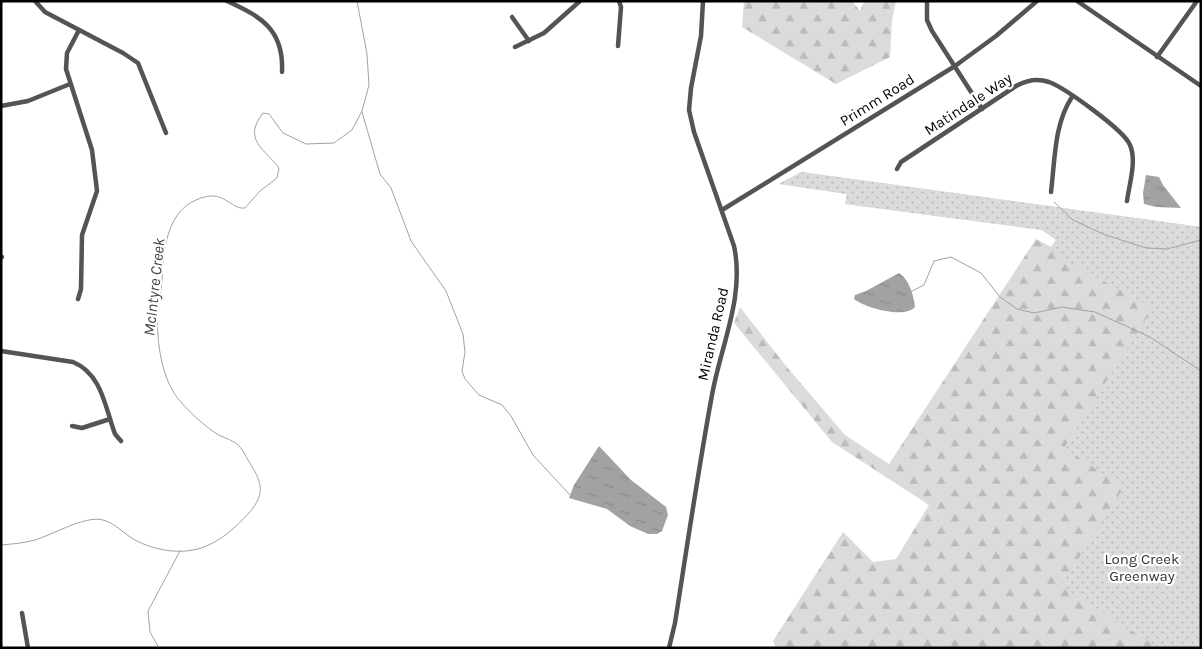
<svg xmlns="http://www.w3.org/2000/svg" width="1202" height="649" font-family="Karla,sans-serif">
	<defs>
		<pattern id="forest-firs" width="22" height="20" patternUnits="userSpaceOnUse" patternTransform="scale(1.25)"><rect width="22" height="20" fill="#dbdbdb"/><path d="M5 1l3.5 6h-7zM16 11l3.5 6h-7z" fill="#bababa"/></pattern>
		<pattern id="park-dots" width="8" height="8" patternUnits="userSpaceOnUse" patternTransform="scale(1.25)"><rect width="8" height="8" fill="#dbdbdb"/><path d="M2 2h.1M6 6h.1" fill="none" stroke="#bababa" stroke-width="1.8" stroke-linecap="round"/></pattern>
		<pattern id="water-ripples" width="26" height="14" patternUnits="userSpaceOnUse" patternTransform="scale(1.25)"><rect width="26" height="14" fill="#a2a2a2"/><path d="M2 4q2-2 4 0t4 0M15 11q2-2 4 0t4 0" fill="none" stroke="#8a8a8a"/></pattern>
	</defs>
	<rect width="100%" height="100%" fill="#fff"/>
	<g fill="url(#forest-firs)">
		<polygon points="744,1 852,1 860,11 864,1 896,1 892,20 890,57 836,84 742,27"/>
		<polygon points="801,172 1201,227 1201,648 776,648 773,641 843,532 873,562 896,559 929,505 832,442 734,323 740,307 786,366 845,435 889,464 1036,239 1051,247 1056,240 1042,230 845,204 847,194 779,184"/>
	</g>
	<polygon fill="url(#park-dots)" points="801,172 1201,227 1201,648 1159,648 1061,586 1124,487 1064,448 1153,308 1048,251 1056,240 1042,230 845,204 847,194 779,184"/>
	<g fill="url(#water-ripples)">
		<polygon points="1146,175 1159,177 1163,185 1181,208 1156,207 1144,204 1143,193"/>
		<path d="M899 273C909 279 914 296 915 307 905 319 865 308 854 299L855 295 866 291Z"/>
		<polygon points="599,446 631,480 666,507 668,515 662,531 657,534 648,534 630,526 607,509 569,498 574,485"/>
	</g>
	<g fill="none" stroke-linecap="round" stroke-linejoin="round">
		<g stroke="#a2a2a2" stroke-width="1">
			<polyline points="362,112 380,174 391,188 411,241 446,291 463,334 465,352 462,371 465,379 479,395 502,405 511,416 533,455 570,495"/>
			<polyline points="1054,202 1073,220 1103,234 1146,248 1167,249 1201,240"/>
			<polyline points="910,292 924,285 934,261 951,257 981,273 1000,297 1017,309 1034,313 1062,307 1095,312 1150,337 1201,371"/>
			<path d="M1 545C13 544 24 543 35 540 52 535 86 515 103 520 115 523 124 534 135 540 154 550 179 555 201 548 220 542 236 527 249 513 267 492 261 481 248 460 244 453 241 446 234 442 228 438 220 437 214 432 201 423 186 409 176 396 160 373 156 336 158 309 159 299 162 289 162 279 163 251 167 212 196 200 224 187 230 210 245 208L260 191 277 178 279 168C265 149 242 140 263 113L269 114 283 133 306 144 334 143 352 130 362 111 369 85 367 54 357 1"/>
			<polyline points="159,648 150,632 148,611 180,551"/>
		</g>
		<g stroke="#545454" stroke-width="4.5">
			<polyline points="35,1 45,12 123,53 138,63 166,133"/>
			<path d="M227 1C262 17 284 30 282 72"/>
			<polyline points="927,1 927,20 932,31 982,109"/>
			<polyline points="1077,1 1201,86"/>
			<polyline points="512,17 529,41"/>
			<polyline points="618,46 621,7 619,1"/>
			<polyline points="515,47 544,33 580,1"/>
			<polyline points="1157,57 1197,1"/>
			<polyline points="1,106 28,101 70,84"/>
			<path d="M897 169 901 162 1016 86C1027 80 1037 78 1049 82 1065 88 1124 130 1130 145 1137 161 1129 185 1127 201"/>
			<path d="M1051 192C1055 160 1054 124 1072 97"/>
			<polyline points="722,210 955,66 996,36 1037,1"/>
			<polyline points="1,257 2,257"/>
			<polyline points="78,299 81,289 82,235 97,191 92,150 66,69 67,53 79,30"/>
			<path d="M1 351 73 362C102 374 105 407 115 434L121 441"/>
			<polyline points="72,426 82,428 110,419"/>
			<polyline points="22,613 28,648"/>
			<path d="M669 648 675 623C687 547 698 471 712 395 721 345 745 296 734 246L694 132 689 110 691 88 701 36 703 1"/>
		</g>
	</g>
	<g text-anchor="middle" dominant-baseline="central" stroke-width="4.5" stroke-linejoin="round" paint-order="stroke">
		<g font-size="15" fill="#000" stroke="#fff">
			<text transform="translate(877 100) rotate(-32)">Primm Road</text>
			<text transform="translate(968 104) rotate(-33)">Matindale Way</text>
			<text transform="translate(713 334) rotate(-77)">Miranda Road</text>
		</g>
		<g font-size="15" fill="#323232" stroke="#fff">
			<text x="1142" y="559">Long Creek<tspan x="1142" dy="17">Greenway</tspan></text>
		</g>
		<g font-size="16" font-style="italic" fill="#434343" stroke="#fff">
			<text transform="translate(154 287) rotate(-84)">McIntyre Creek</text>
		</g>
	</g>
	<rect width="1202" height="649" fill="none" stroke="#000000" stroke-width="5"/>
</svg>
